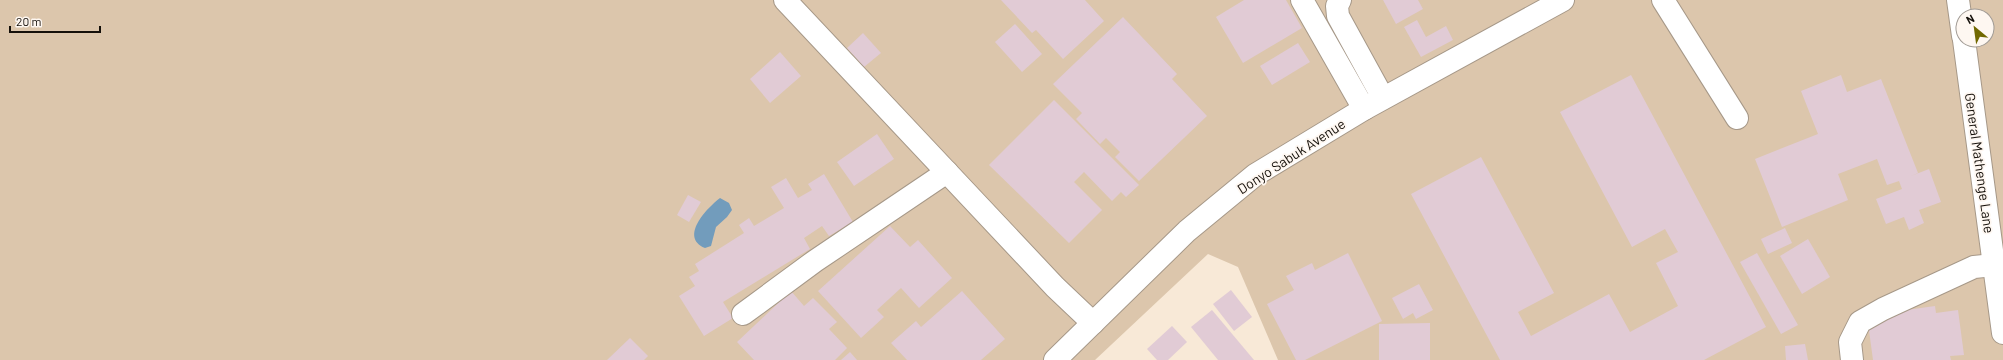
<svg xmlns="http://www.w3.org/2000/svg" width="2003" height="360" font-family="Barlow,sans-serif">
	<rect width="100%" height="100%" fill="#f8e9d7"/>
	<path fill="#dcc6ac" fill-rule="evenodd" d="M0 0H2003V360H1278L1238 267 1208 254 1095 360H0ZM1963 16H1987V40H1963Z"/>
	<path fill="#729cbc" d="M720 198 729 203 732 210 727 217 716 227 711 246 705 248C679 237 707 208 720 198Z"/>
	<g fill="#e1cbd5">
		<polygon points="1001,0 1085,0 1104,21 1063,59 1036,30 1032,33"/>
		<polygon points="1244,0 1286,0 1302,28 1243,63 1216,17"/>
		<polygon points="1383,0 1418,0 1423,9 1396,24"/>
		<polygon points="1123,17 1177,74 1172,79 1207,116 1139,181 1115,157 1120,152 1106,138 1100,144 1076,119 1082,113 1053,84"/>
		<polygon points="1417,20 1426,37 1446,26 1453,40 1421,57 1404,27"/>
		<polygon points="1015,24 1042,54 1022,72 995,42"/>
		<polygon points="863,33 881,53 864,67 847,48"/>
		<polygon points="1298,43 1310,62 1272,85 1260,66"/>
		<polygon points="780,52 801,76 770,103 750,79"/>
		<polygon points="1631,75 1766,327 1704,360 1500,360 1411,194 1481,157 1554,293 1518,312 1531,336 1609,294 1630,332 1678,306 1656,263 1678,252 1665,229 1632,247 1560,112"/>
		<polygon points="1841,75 1847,92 1881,79 1918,173 1911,176 1929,169 1941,202 1919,210 1924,223 1909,230 1904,217 1886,224 1876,199 1902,189 1899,181 1887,185 1877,159 1838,174 1848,200 1782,227 1755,159 1818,134 1801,91"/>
		<polygon points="1054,100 1139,185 1126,197 1121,192 1112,201 1084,172 1074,182 1102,210 1069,243 989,165"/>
		<polygon points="877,134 894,159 854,186 837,162"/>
		<polygon points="824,174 853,222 829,236 822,226 804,238 810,249 723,302 733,318 704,336 679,296 695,286 689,277 699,271 695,264 744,233 739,225 749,218 754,226 784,208 771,187 786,178 798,198 812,190 808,184"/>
		<polygon points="688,195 701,202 689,222 677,215"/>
		<polygon points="890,226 910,247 918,240 952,278 919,308 901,288 877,310 884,317 861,338 818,291"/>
		<polygon points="1785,228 1792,243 1768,254 1761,239"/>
		<polygon points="1808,239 1830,277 1802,294 1780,256"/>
		<polygon points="1348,253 1382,321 1305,360 1296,360 1267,304 1294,290 1286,276 1312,263 1315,270"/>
		<polygon points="1757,253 1798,325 1781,334 1740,262"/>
		<polygon points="1419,284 1433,310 1416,319 1413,313 1403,319 1392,298"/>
		<polygon points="1231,290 1252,317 1234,331 1213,304"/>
		<polygon points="791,291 804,306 813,298 837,322 829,329 847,348 835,360 754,360 737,342"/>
		<polygon points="962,291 1005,339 981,360 907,360 891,343 916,321 921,327"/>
		<polygon points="1935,306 1936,313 1958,310 1964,355 1950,356 1951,360 1873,360 1868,323 1886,320 1885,313"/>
		<polygon points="1212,310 1254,360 1218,360 1191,327"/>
		<polygon points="1430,323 1430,360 1379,360 1379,324"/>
		<polygon points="1172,326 1187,342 1168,360 1157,360 1147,349"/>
		<polygon points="630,338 648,356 644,360 607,360"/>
		<polygon points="1805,344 1808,360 1786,360 1785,346"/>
		<polygon points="850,352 857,360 841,360"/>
	</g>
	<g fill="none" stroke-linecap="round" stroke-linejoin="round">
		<g stroke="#a69888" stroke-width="24">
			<g id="minor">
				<polyline points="785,0 1055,287 1093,323"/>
				<polyline points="1302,0 1364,109"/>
				<polyline points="1340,0 1337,6 1338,16 1383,98"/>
				<polyline points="1663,0 1737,118"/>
				<polyline points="1958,0 1963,36"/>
				<polyline points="1964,40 2003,333"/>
				<polyline points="743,314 815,261 947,172"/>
				<polyline points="1055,360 1187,231 1255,175 1364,109 1563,0"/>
				<polyline points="1852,360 1850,342 1860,322 1883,309 1974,267 1994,265"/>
			</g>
		</g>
		<use href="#minor" stroke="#fff" stroke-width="22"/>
	</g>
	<g text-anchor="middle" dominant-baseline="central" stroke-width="3.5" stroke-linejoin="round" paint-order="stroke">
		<g font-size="14" fill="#15100a" stroke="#fef7f1">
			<text transform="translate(1291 156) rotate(-33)">Donyo Sabuk Avenue</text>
			<text transform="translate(1980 163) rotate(82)">General Mathenge Lane</text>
		</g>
	</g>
	<g transform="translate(1975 28) rotate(331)"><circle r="19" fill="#fef7f1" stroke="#a19b95"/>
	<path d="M0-3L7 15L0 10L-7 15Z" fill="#716800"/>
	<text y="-6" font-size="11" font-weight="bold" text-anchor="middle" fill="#15100a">N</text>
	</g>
	<path d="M10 26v6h90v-6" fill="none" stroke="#15100a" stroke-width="2"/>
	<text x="16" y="26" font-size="12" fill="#15100a" stroke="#fef7f1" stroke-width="3" paint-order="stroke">20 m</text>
</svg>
